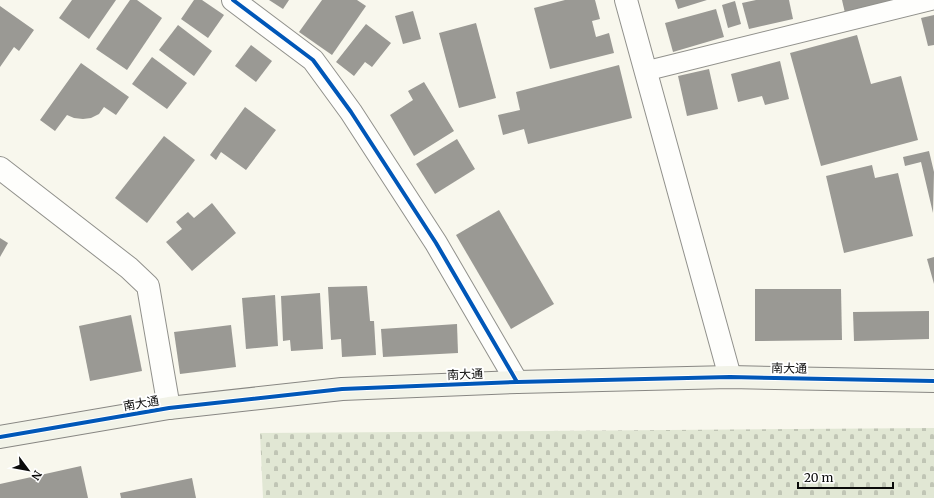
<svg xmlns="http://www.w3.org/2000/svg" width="934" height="498" font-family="Merriweather,'Noto Sans JP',serif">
	<defs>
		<pattern id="cemetery-stones" width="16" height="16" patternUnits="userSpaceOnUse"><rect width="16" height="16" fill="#e1e7d4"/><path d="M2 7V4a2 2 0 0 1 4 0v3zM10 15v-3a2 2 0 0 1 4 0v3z" fill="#c0c5b5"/></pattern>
	</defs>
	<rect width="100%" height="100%" fill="#f8f7ed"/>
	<polygon fill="url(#cemetery-stones)" points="934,428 934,498 263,498 260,433"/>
	<g fill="#9a9994">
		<polygon points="72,0 116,0 89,39 59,18"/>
		<polygon points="130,0 137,0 162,18 127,70 96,49"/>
		<polygon points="194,0 202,0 224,15 208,38 181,19"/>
		<polygon points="269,0 289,0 283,9"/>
		<polygon points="322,0 357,0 366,6 332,55 299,32"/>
		<polygon points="565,0 595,0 600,19 592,21 596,37 609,33 614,53 550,69 534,8"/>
		<polygon points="675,0 707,0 678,9"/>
		<polygon points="756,0 789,0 793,19 749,29 742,3"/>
		<polygon points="842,0 894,0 845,13"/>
		<polygon points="735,1 741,24 728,28 722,5"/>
		<polygon points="0,6 34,30 19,51 14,47 0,67"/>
		<polygon points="716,9 724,37 673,52 665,23"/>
		<polygon points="413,11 421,39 403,44 395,16"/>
		<polygon points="934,15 934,45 928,46 921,18"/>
		<polygon points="476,23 496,98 459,108 439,33"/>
		<polygon points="366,24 391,43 372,67 365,62 354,76 336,62"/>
		<polygon points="178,25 212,51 194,76 159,50"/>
		<polygon points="857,35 871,84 901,76 918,140 821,166 790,53"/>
		<polygon points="251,45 272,61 256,82 235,66"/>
		<polygon points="152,57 187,83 167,109 132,84"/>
		<polygon points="780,61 789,99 765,105 762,96 738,102 731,74"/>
		<polygon points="81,63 129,97 116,115 104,107 99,114 91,118 83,119 74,118 67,115 55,131 40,120"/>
		<polygon points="619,65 632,118 528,144 524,129 503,135 498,115 520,110 516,92"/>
		<polygon points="709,69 718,109 687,116 678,76"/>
		<polygon points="424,82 454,131 414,156 390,115 413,100 408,91"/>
		<polygon points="245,107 276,130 246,170 221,152 216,160 210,155"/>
		<polygon points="164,136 195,160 147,223 115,198"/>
		<polygon points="457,139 475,169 435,194 416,164"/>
		<polygon points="929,151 934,172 933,213 921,162 905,166 903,157"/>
		<polygon points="872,165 875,178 898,173 913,236 844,253 826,176"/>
		<polygon points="212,203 236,233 192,271 166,242 182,229 176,222 188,212 194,218"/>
		<polygon points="499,210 554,304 511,329 456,235"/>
		<polygon points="0,238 8,243 0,257"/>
		<polygon points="934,257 934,284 927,259"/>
		<polygon points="367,286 370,321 374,321 376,355 342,357 341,339 331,340 328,287"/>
		<polygon points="755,289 841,289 842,340 755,341"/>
		<polygon points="320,293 323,349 291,351 290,340 283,341 281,296"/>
		<polygon points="275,295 278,346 246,349 242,298"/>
		<polygon points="929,311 929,339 854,341 853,312"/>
		<polygon points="131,315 142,371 90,381 79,326"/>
		<polygon points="457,324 458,353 383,357 381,329"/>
		<polygon points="231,325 236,367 180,374 174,332"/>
		<polygon points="81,466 88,498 0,498 0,484"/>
		<polygon points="192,478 196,498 121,498 120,493"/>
	</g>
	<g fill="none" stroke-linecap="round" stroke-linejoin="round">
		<g stroke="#91918c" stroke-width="21">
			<polyline id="lane" points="646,71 933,0"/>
		</g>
		<g stroke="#91918c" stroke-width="24">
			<g id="street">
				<polyline points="233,0 313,60 351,112 436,243 517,382"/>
				<polyline points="626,0 730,377"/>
				<polyline points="0,168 129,268 148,286 169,408"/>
			</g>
		</g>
		<g stroke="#888783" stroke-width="24">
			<polyline id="secondary" points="0,437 169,408 342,389 517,382 730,377 934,381"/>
		</g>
		<use href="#lane" stroke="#fefefc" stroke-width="19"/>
		<use href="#street" stroke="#fefefc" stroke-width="22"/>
		<use href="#secondary" stroke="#f2f3e8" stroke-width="22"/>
		<g stroke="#fff" stroke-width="6">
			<g id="cycleway">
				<polyline points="233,0 313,60 351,112 436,243 517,382"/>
				<polyline points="0,437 169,408 342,389 517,382 730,377 934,381"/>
			</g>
		</g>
		<use href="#cycleway" stroke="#0057b8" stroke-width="4"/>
	</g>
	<g text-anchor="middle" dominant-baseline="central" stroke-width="4" stroke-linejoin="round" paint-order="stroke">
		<g font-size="12" fill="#0a0a0a" stroke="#fff">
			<text transform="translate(789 368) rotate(1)">南大通</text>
			<text transform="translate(465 374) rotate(-2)">南大通</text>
			<text transform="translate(141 403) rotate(-10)">南大通</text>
		</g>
	</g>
	<g transform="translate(28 470) rotate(122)" stroke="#ffffff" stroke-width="3" paint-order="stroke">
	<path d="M0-3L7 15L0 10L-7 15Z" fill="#0a0a0a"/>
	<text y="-6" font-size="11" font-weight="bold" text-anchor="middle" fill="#0a0a0a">N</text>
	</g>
	<path d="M798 482v6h95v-6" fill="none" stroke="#0a0a0a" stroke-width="2"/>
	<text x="804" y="482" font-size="12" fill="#0a0a0a" stroke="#ffffff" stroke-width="3" paint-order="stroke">20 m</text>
</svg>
